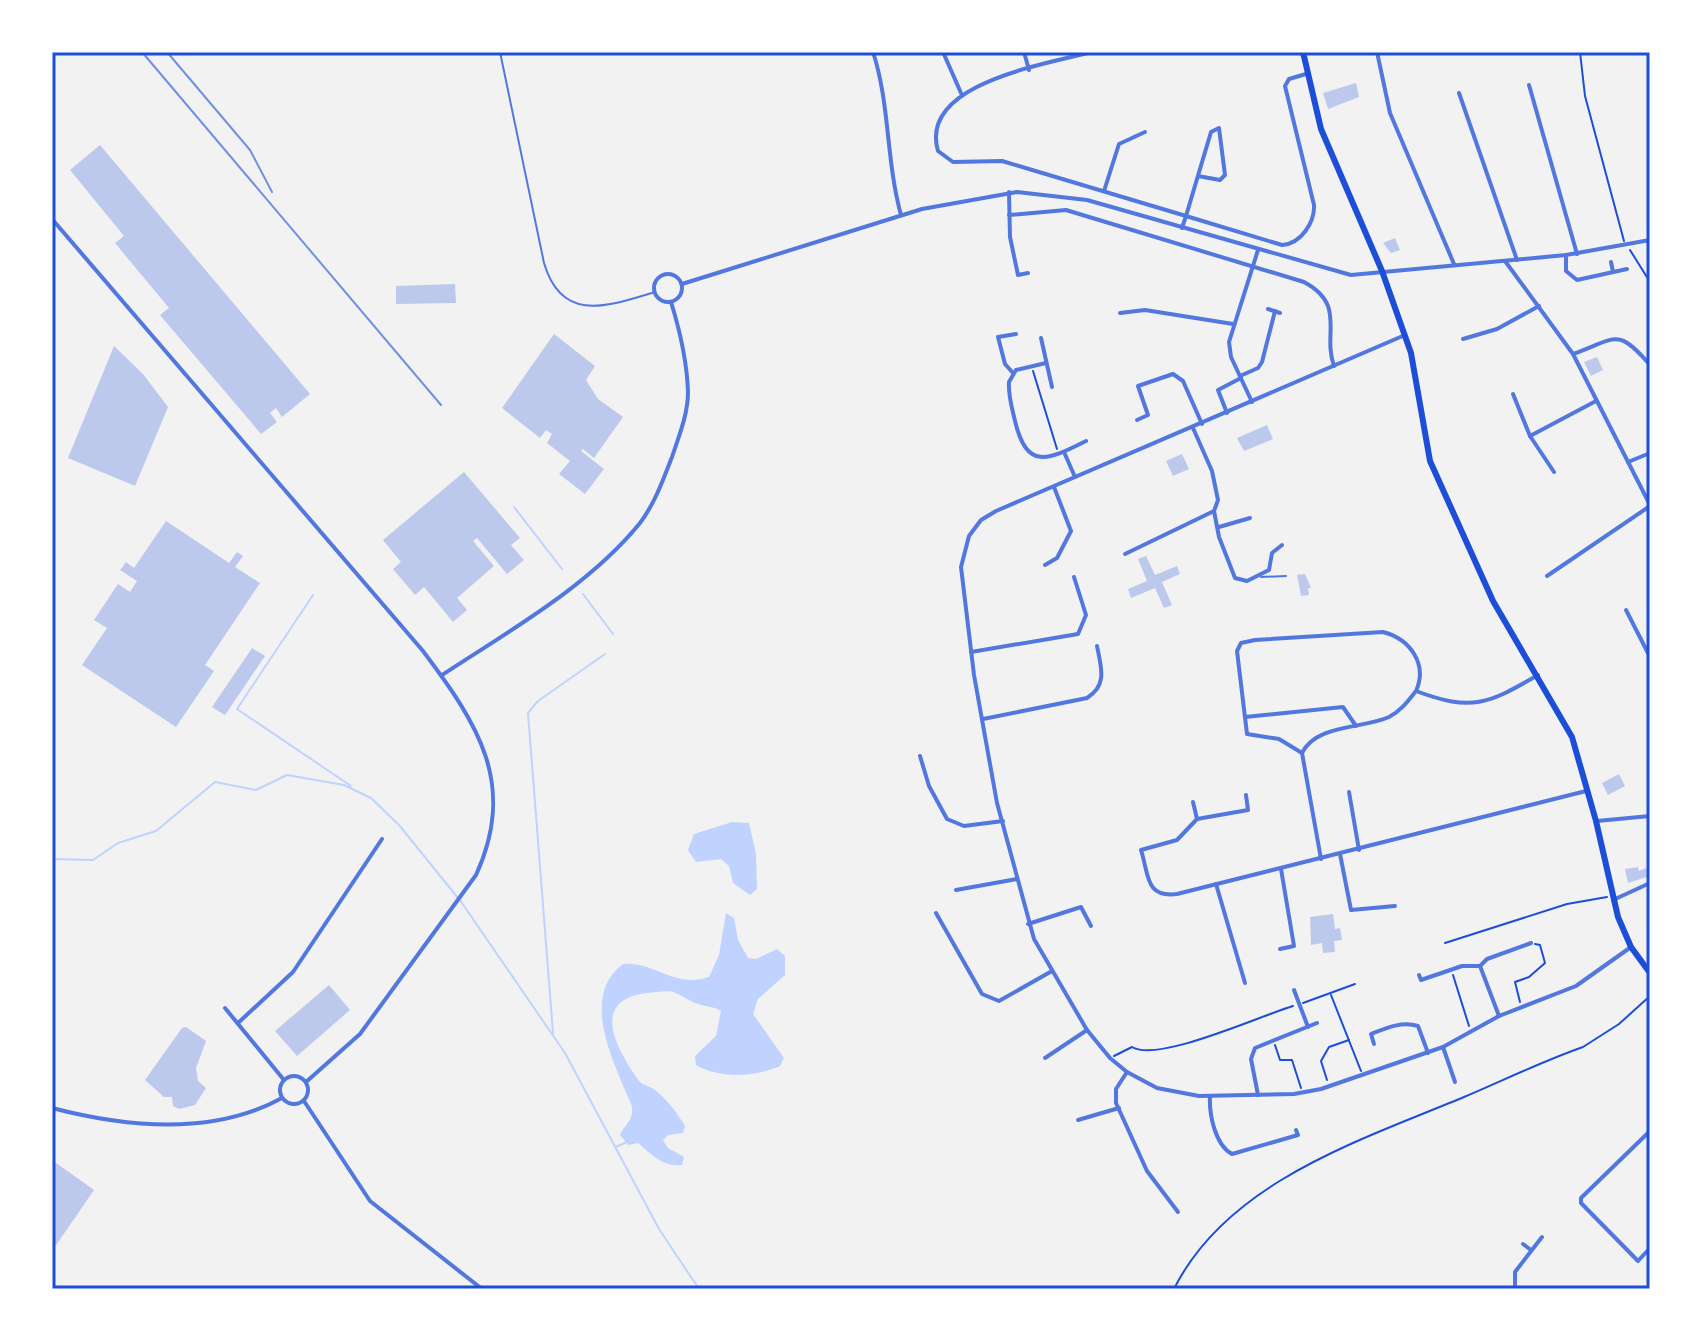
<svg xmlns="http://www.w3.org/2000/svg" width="1702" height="1341" font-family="'DejaVu Sans',sans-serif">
	<rect width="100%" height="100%" fill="#f2f2f2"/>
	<g fill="#bfd3fe">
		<polygon points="732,822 749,823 756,854 757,889 750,895 733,883 729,866 721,859 696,862 688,850 694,834"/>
		<path d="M726 913 734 918 738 940 748 958 756 959 777 949 785 956V975L758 999 753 1014 784 1058 780 1066C755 1077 720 1079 696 1065L695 1056 716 1036 721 1011C714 1006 706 1007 698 1004 668 991 682 989 646 993 589 1001 617 1049 637 1078 641 1085 646 1085 652 1088 665 1096 678 1114 685 1126L683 1133 668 1135 663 1140 668 1148 684 1157 682 1165C663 1167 652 1155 638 1143L628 1145 620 1135C623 1127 631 1122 632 1113 633 1103 628 1099 625 1090 610 1054 582 994 623 964 654 961 675 989 709 977L719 955Z"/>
	</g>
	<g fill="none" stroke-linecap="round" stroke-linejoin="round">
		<g stroke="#bfd3fe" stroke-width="2">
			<polyline points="514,507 562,569"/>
			<polyline points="583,594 613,634"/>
			<polyline points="313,595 237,709 351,786"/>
			<polyline points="52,859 93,860 118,843 156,831 215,782 256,790 287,775 344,785 371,798 399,825 462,903 565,1053 659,1229 699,1289"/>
			<polyline points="553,1033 528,713 538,701 605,654"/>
			<polyline points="615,1147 625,1143"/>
		</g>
	</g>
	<g fill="#bdc9ec">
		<polygon points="1356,83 1359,97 1328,109 1323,93"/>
		<polygon points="100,145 310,394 282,417 276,408 270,413 277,422 261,434 160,315 169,308 115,243 124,236 70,170"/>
		<polygon points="1395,238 1400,250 1391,253 1383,243"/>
		<polygon points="455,284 456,303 396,304 396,286"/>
		<polygon points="554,334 595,366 586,380 598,399 623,417 594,458 583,449 581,451 604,469 585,494 559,474 570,461 547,443 552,434 546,430 540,438 502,408"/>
		<polygon points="114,346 143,374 168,407 135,486 68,458"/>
		<polygon points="1597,357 1603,370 1591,376 1584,362"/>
		<polygon points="1267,425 1273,439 1244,451 1237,438"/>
		<polygon points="1182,454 1189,469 1173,476 1166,461"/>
		<polygon points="464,472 520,538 511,545 524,560 507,574 477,538 473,541 494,566 457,598 467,610 453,622 424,587 415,595 393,569 401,562 383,540"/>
		<polygon points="166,521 229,563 237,552 243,556 235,567 260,583 205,665 214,671 176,727 82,665 107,628 94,620 118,584 130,592 137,581 120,570 126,562 134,568"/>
		<polygon points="1146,556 1155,575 1177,566 1180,574 1162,582 1172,605 1164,608 1155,588 1131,598 1128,589 1147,581 1138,559"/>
		<polygon points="1305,574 1311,588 1308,588 1309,595 1301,596 1297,575"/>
		<polygon points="252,648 265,656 225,715 212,707"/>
		<polygon points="1619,774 1625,786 1608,795 1602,783"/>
		<polygon points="1638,867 1639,871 1646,868 1650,876 1628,883 1625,869"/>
		<polygon points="1333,914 1335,929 1340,928 1342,940 1334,941 1335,952 1323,953 1322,943 1311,945 1310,917"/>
		<polygon points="329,985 350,1010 297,1056 275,1031"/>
		<polygon points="186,1027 206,1041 196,1068 198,1081 206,1088 195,1105 179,1109 173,1106 172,1097 164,1097 145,1080 182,1028"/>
		<polygon points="52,1160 94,1190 52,1251"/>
	</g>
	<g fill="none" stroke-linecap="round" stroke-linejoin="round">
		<g stroke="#1d4ed8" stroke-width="2">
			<polyline points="1580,52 1585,96 1624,241"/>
			<polyline points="1630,250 1650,282"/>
			<polyline points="1033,371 1057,449"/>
			<polyline points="1445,943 1567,904 1607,897"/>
			<polyline points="1453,975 1469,1026"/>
			<polyline points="1331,995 1361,1071"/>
			<polyline points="1520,1002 1515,982 1529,977 1545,963 1540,945 1535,944"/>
			<polyline points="1303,1003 1355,984"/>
			<polyline points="1275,1045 1280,1060 1292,1060 1301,1088"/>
			<path d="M1114 1056 1132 1047C1158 1063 1262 1015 1293 1006"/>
			<polyline points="1327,1080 1321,1061 1329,1047 1349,1040"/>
			<path d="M1174 1289C1227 1182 1361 1140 1464 1097 1504 1080 1543 1061 1583 1047L1619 1024 1650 996"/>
		</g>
		<g stroke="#5277de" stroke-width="2">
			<path d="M500 52 544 263C562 324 608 306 655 292"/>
			<polyline points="1261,577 1286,576"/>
		</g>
		<g stroke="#5277de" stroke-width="4">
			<polyline points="943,52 961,93"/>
			<polyline points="1024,52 1029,70"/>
			<path d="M1091 52C1048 64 918 83 938 151L953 162 1002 161 1186 216 1182 228"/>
			<polyline points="1377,52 1390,113 1454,264"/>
			<polyline points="1529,85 1577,254"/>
			<polyline points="1459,93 1517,260"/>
			<path d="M1198 176 1220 180 1225 175 1219 128 1211 132 1186 216 1282 245C1301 244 1315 222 1314 205L1285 86 1289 79 1306 74"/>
			<polyline points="1104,191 1119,144 1145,132"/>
			<polyline points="1009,192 1010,237 1018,275 1028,273"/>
			<path d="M1009 215 1066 210 1304 282C1347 305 1322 333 1334 366"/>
			<polyline points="1566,255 1566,271 1577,280 1627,269"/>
			<polyline points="1505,261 1573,354 1650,505"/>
			<polyline points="1611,262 1613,272"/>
			<polyline points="1268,309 1280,313"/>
			<polyline points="1120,313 1145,310 1233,324"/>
			<polyline points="1041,338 1052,387"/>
			<polyline points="1463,339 1497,329 1539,306"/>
			<path d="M1573 354C1617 338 1617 327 1650 365"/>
			<path d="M1046 363 1016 370 1009 382C1008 395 1012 408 1015 421 1027 471 1048 460 1086 441"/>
			<polyline points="1013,373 1005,364 998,337 1016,334"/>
			<polyline points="1240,376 1258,368 1262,362 1275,311"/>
			<polyline points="1513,394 1530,436 1554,472"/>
			<polyline points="1252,402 1231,357 1229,342 1258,250"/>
			<polyline points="1227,413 1218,390 1241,378"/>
			<polyline points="1137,420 1148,415 1138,386 1173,374 1183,381 1202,424"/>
			<polyline points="1193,428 1212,471 1218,500 1214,511 1219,537 1235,578 1247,581 1269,570 1272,553 1282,545"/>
			<polyline points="1530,436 1596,401"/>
			<polyline points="1064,452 1075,477"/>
			<polyline points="1628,462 1650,453"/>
			<polyline points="1219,527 1250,518"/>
			<polyline points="1125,554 1214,511"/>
			<polyline points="1045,565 1057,558 1071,531 1054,487"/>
			<polyline points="1547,576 1650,506"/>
			<polyline points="1626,610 1650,657"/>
			<polyline points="971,652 1078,634 1086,615 1074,577"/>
			<path d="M1416 691C1428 664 1410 639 1383 632L1255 640 1241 643 1237 651 1247 734 1279 739 1302 753C1316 724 1363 729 1389 717 1401 711 1408 701 1416 691 1472 712 1488 704 1538 675"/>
			<polyline points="1245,717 1343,707 1356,726"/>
			<path d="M983 719 1087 698C1108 685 1101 667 1097 646"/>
			<polyline points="1302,753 1321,859"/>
			<polyline points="920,756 929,786 947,819 964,826 1003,821"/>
			<polyline points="1349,792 1359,850"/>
			<path d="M1246 795 1248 810 1197 819 1177 840 1141 850C1149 875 1145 898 1177 894L1586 791"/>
			<polyline points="1193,802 1197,819"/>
			<polyline points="1597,821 1650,816"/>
			<polyline points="1340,854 1351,910 1395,906"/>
			<polyline points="1216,884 1245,983"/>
			<polyline points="956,890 1017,879"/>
			<polyline points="1613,900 1650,883"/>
			<polyline points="936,913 982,994 999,1001 1052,971"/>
			<polyline points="1028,924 1081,907 1091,926"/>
			<polyline points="1280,949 1294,946 1281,869"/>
			<polyline points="1480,966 1487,959 1531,943"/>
			<polyline points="1419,975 1421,980 1462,966 1480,966 1499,1016"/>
			<polyline points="1294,990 1308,1027"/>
			<polyline points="225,1008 284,1080"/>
			<polyline points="238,1023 293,972 382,839"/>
			<path d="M1374 1044 1371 1034C1386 1028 1402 1021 1418 1026L1428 1053"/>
			<polyline points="1443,1047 1455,1082"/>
			<polyline points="1045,1058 1087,1030"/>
			<polyline points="1127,1072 1116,1089 1116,1103 1147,1171 1178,1212"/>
			<polyline points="1258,1095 1251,1059 1255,1048 1317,1023"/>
			<path d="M1210 1096C1209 1114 1215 1145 1232 1154L1298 1135 1296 1130"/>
			<path d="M52 1108C125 1127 213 1136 282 1098"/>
			<polyline points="1078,1120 1119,1108"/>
			<polyline points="1650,1131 1581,1198 1581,1203 1638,1261 1650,1248"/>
			<polyline points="1523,1244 1531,1250"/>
			<polyline points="1515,1289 1515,1272 1542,1237"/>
		</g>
		<g stroke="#5277de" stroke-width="4">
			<path d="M873 52C890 104 886 161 901 215"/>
			<path d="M52 219 423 651C477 723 518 784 476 875L360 1034 306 1082"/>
			<circle cx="668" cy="288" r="14"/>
			<polyline points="682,284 922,209 1017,192 1087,200 1351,275 1566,255 1650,240"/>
			<polyline points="1405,335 996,511 981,520 969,536 961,567 974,675 997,803 1034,939 1087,1030 1110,1058 1127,1072 1157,1088 1199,1096 1294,1094 1321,1089 1443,1047 1499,1016 1576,986 1631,947"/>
			<path d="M442 675C509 631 589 586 640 523 655 503 663 480 672 457 679 436 688 414 688 392 687 361 680 331 671 302"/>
			<circle cx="294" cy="1090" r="14"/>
			<polyline points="304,1101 370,1201 482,1289"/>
		</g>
		<polyline stroke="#1d4ed8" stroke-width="6" points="1303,52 1321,129 1382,271 1411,353 1430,461 1493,601 1572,737 1596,821 1618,917 1631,947 1650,973"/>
		<g stroke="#7290e2" stroke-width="2">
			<polyline points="142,52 441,405"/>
			<polyline points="167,52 250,150 272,192"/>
		</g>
	</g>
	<rect width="1702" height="1341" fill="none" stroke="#ffffff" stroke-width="108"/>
	<rect x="54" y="54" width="1594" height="1233" fill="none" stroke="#1d4ed8" stroke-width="3"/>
</svg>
